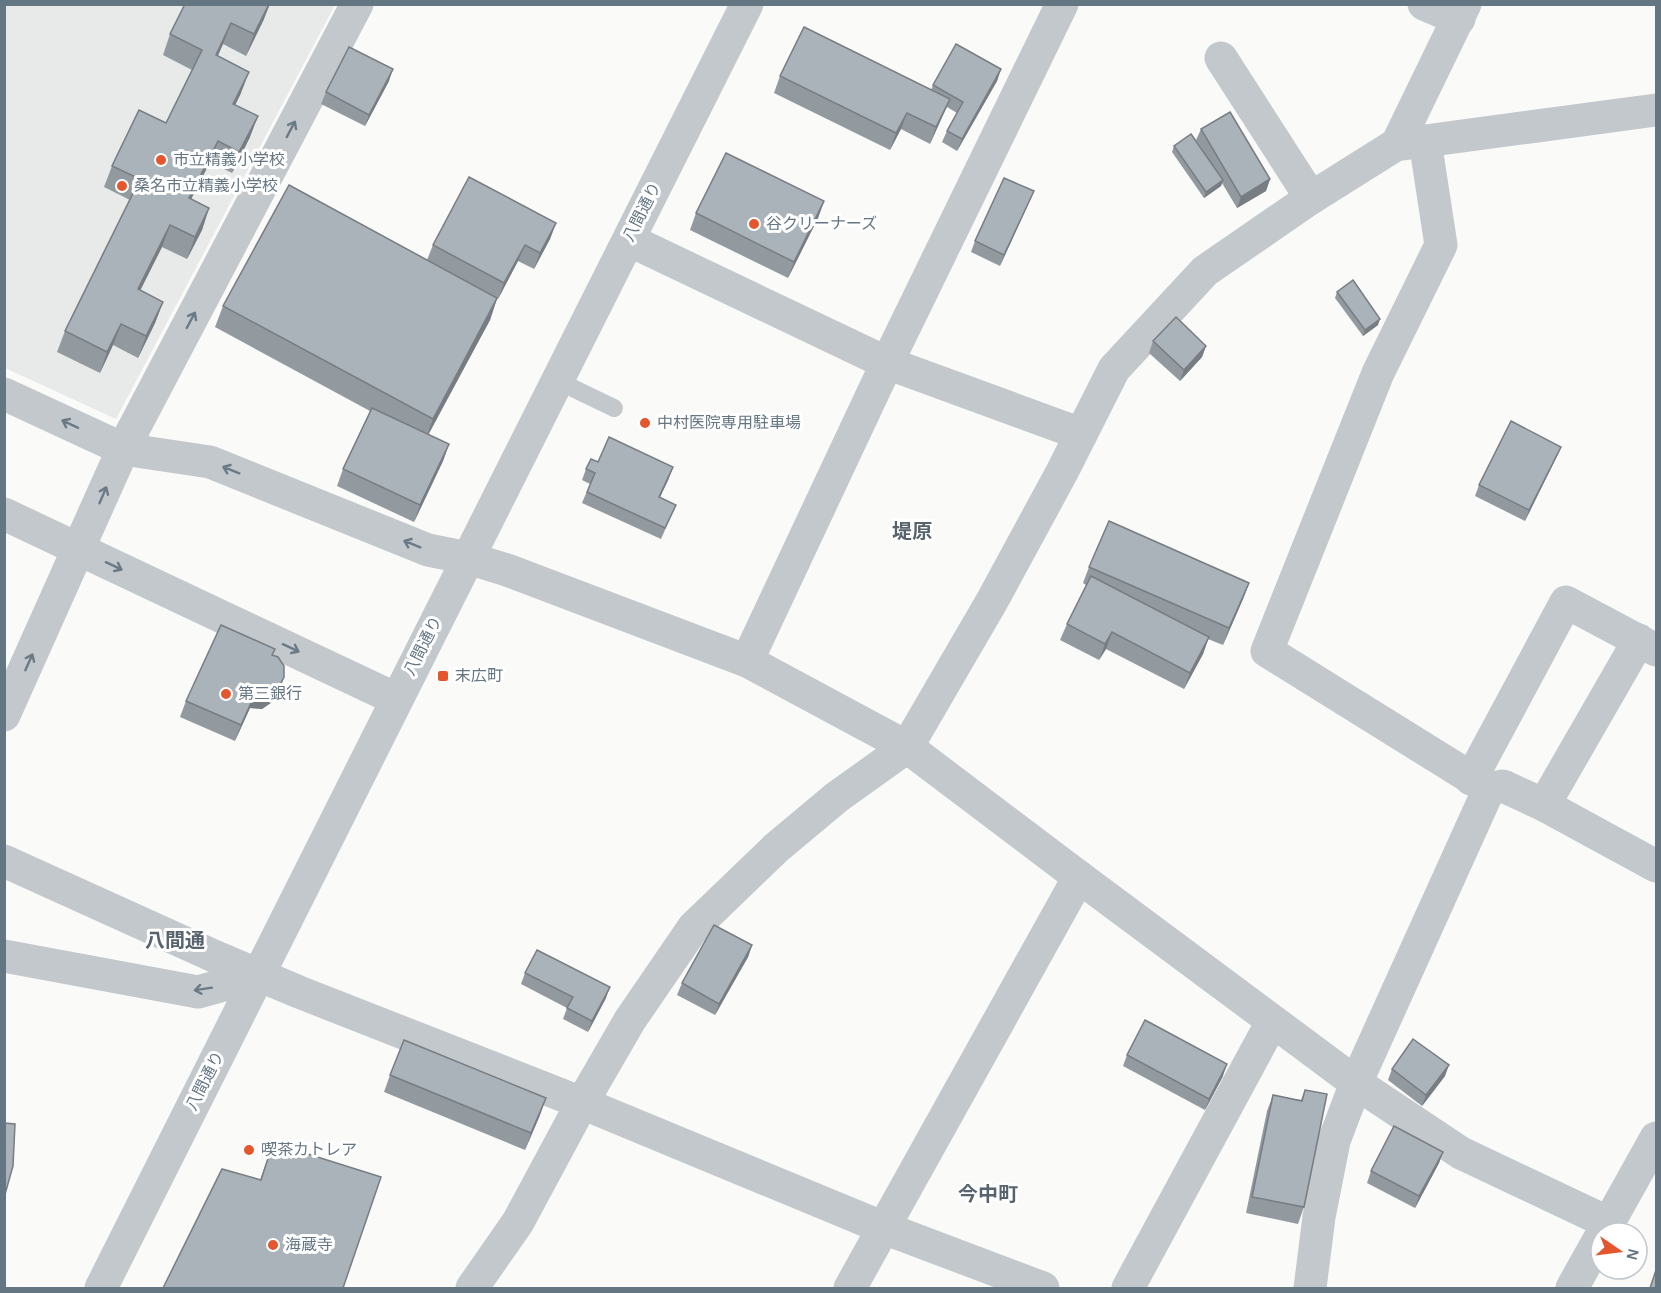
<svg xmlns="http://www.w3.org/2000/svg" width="1661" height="1293" font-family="'Alegreya Sans','Noto Sans JP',sans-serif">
	<rect width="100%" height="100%" fill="#fafaf8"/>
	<polygon fill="#e8e9e9" points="5,5 335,5 116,419 5,368"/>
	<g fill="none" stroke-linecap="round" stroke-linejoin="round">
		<polyline stroke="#c3c8cc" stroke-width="18" points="558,381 614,408"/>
		<g stroke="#c3c8cc" stroke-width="33">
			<polyline points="1424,4 1459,19"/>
			<polyline points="1221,58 1311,198"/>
			<polyline points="1403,144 1656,110"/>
			<polyline points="629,240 887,363 1081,434"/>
			<polyline points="4,394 123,449 210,462 428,550 468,558 507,570 747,661 907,747 1079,877 1356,1083 1461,1153 1609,1223"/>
			<polyline points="4,514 396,699"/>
			<polyline points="747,661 887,363 1062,4"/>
			<polyline points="4,715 123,449 357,4"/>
			<polyline points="1471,779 1566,602 1656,650"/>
			<polyline points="1489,789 1503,786 1544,805 1656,866"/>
			<polyline points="1544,805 1639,640"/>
			<polyline points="4,956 198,992 260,975"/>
			<polyline points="1603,1233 1656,1138"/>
			<polyline points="472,1288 518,1222 582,1103 630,1020 693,928 776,848 837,797 907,747 992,601 1062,472 1114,369 1205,271 1311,198 1397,144 1465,4"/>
			<polyline points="850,1288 1079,877"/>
			<polyline points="1128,1288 1272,1022"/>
			<polyline points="1310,1288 1319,1217 1334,1141 1356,1083 1489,789 1267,651 1378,373 1441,245 1425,141"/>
			<polyline points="1572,1288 1601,1236"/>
		</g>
		<g stroke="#c3c8cc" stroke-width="33">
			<polyline points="4,861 216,957 299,992 582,1103 884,1228 1043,1288"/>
			<polyline points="101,1288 747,4"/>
		</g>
	</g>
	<g fill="#929a9f">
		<polygon points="185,4 264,19 246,56 223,44 218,56 241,93 235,105 250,137 232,173 210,162 191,199 209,208 202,230 187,259 162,247 140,290 163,302 155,323 138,358 113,345 100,373 57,352 65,331 130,200 104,187 112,166 166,123 192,70 163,55 170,34"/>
		<polygon points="1001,69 997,81 957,151 942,142 947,131 957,113 947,107 943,115 930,144 901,129 890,150 774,93 780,76 931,90 933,85"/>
		<polygon points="389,81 365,126 321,104 326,92"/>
		<polygon points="1201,129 1270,179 1266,191 1237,208 1222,183 1221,186 1204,198 1172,152 1174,146 1204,152 1196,140"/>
		<polygon points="1034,191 1029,202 1000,266 971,252 975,241"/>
		<polygon points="824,201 818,218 788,278 690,230 696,213"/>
		<polygon points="556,223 550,239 534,269 518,261 498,299 497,299 490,320 428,434 449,444 443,461 414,522 337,486 343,469 370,411 215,327 223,306 427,260 433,245"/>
		<polygon points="1337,292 1378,325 1363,336 1335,298"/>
		<polygon points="1153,341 1206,346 1202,357 1180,381 1149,353"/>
		<polygon points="1561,447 1556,458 1525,521 1475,496 1479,485"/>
		<polygon points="598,462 669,478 660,497 676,505 661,539 582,503 590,484 582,480 586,469"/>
		<polygon points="1089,567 1249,583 1243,599 1223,645 1208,639 1203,654 1184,689 1106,649 1099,660 1060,640 1067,624 1086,585 1083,583"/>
		<polygon points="273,655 275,700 262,709 250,708 235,741 180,717 186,701"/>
		<polygon points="752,945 748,957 715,1015 677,995 682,983"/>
		<polygon points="525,973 606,998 588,1032 563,1019 567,1008 521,984"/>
		<polygon points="1127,1055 1223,1076 1205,1110 1123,1066"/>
		<polygon points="1392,1069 1445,1076 1422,1106 1388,1080"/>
		<polygon points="390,1075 540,1115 525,1150 384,1092"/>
		<polygon points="1305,1090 1304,1207 1298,1224 1246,1213 1267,1111 1273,1095 1301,1100"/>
		<polygon points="273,1143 343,1288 260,1180"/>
		<polygon points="1443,1152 1439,1163 1415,1208 1367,1183 1371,1171"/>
	</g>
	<g fill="#777d82">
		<polygon points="269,4 270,4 264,19 246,56 254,34"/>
		<polygon points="231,23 223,44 208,76 216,55"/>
		<polygon points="393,69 389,81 365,126 369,115"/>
		<polygon points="1001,69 997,81 957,151 962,139"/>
		<polygon points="249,72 241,93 225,126 233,104"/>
		<polygon points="950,99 943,115 930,144 936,127"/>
		<polygon points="907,113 901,129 890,150 896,133"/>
		<polygon points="258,116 250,137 232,173 239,152"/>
		<polygon points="218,141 210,162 181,219 189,198"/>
		<polygon points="1270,179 1266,191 1237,208 1241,197"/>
		<polygon points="1223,180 1221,186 1204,198 1206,192"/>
		<polygon points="1034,191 1029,202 1000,266 1004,255"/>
		<polygon points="824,201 818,218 788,278 794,262"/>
		<polygon points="209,208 202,230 187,259 195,237"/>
		<polygon points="556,223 550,239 534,269 540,253"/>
		<polygon points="170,225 162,247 130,311 138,289"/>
		<polygon points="525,245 518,261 498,299 504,283"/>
		<polygon points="497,298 490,320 425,441 433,419"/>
		<polygon points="163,302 155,323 138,358 146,336"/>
		<polygon points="1380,319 1378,325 1363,336 1365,330"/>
		<polygon points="121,324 113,345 100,373 107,352"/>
		<polygon points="1206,346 1202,357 1180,381 1184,370"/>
		<polygon points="449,444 443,461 414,522 420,505"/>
		<polygon points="1561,447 1556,458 1525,521 1529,510"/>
		<polygon points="673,467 669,478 655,508 659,497"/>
		<polygon points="1249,583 1243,599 1223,645 1229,628"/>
		<polygon points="1112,632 1106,649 1099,660 1105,644"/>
		<polygon points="1209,637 1203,654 1184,689 1190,673"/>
		<polygon points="284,677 275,700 262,709 250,708 235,741 241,725 256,692"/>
		<polygon points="752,945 748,957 715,1015 719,1004"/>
		<polygon points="610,987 606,998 588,1032 592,1021"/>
		<polygon points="1227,1064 1223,1076 1205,1110 1209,1099"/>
		<polygon points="1449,1065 1445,1076 1422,1106 1426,1095"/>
		<polygon points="546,1098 540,1115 525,1150 531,1133"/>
		<polygon points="1443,1152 1439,1163 1415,1208 1419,1196"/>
	</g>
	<g fill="#aab3b9" stroke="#777d82" stroke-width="1.5">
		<polygon points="185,4 269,4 254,34 231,23 216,55 249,72 233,104 258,116 239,152 218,141 189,198 209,208 195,237 170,225 138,289 163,302 146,336 121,324 107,352 65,331 140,179 112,166 139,110 166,123 202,50 170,34"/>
		<polygon points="804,27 950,99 936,127 907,113 896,133 780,76"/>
		<polygon points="956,44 1001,69 962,139 947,131 963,102 933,85"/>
		<polygon points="349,47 393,69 369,115 326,92"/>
		<polygon points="1230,112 1270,179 1241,197 1201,129"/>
		<polygon points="1191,134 1223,180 1206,192 1174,146"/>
		<polygon points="726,153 824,201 794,262 696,213"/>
		<polygon points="469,177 556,223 540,253 525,245 504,283 433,245"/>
		<polygon points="1004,178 1034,191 1004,255 975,241"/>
		<polygon points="289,185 497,298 433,419 223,306"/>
		<polygon points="1353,280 1380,319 1365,330 1337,292"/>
		<polygon points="1176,317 1206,346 1184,370 1153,341"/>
		<polygon points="372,408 449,444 420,505 343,469"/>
		<polygon points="1511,421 1561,447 1529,510 1479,485"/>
		<polygon points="609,437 673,467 659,497 676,505 665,528 587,492 595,473 586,469 591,459 598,462"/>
		<polygon points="1109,521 1249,583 1229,628 1089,567"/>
		<polygon points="1091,576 1209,637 1190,673 1112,632 1105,644 1067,624"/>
		<polygon points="221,625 275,649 272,655 278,657 284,666 284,677 281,683 268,692 256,692 241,725 186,701"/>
		<polygon points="714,925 752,945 719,1004 682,983"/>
		<polygon points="537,950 610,987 592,1021 567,1008 573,997 525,973"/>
		<polygon points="1145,1020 1227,1064 1209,1099 1127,1055"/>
		<polygon points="1413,1039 1449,1065 1426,1095 1392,1069"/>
		<polygon points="404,1040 546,1098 531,1133 390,1075"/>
		<polygon points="1305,1090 1327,1094 1304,1207 1252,1197 1273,1095 1302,1101"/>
		<polygon points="4,1123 15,1124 13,1166 4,1198"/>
		<polygon points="1394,1126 1443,1152 1419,1196 1371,1171"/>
		<polygon points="273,1143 381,1177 343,1288 163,1288 222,1169 261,1180"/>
		<polygon points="1656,1270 1656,1288 1650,1288"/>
	</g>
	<defs><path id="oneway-shaft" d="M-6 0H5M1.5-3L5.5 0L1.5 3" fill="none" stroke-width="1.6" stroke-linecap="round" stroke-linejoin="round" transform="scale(1.5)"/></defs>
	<g stroke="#6a7a87">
		<use href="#oneway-shaft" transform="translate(291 129) rotate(-62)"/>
		<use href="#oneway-shaft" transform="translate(191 320) rotate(-62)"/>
		<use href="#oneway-shaft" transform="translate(70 424) rotate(-155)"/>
		<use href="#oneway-shaft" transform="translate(231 470) rotate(-158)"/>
		<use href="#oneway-shaft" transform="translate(103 495) rotate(-67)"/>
		<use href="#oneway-shaft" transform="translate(412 544) rotate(-158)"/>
		<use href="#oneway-shaft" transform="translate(114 566) rotate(25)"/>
		<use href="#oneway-shaft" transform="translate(291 648) rotate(25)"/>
		<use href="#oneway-shaft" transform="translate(29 662) rotate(-66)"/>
		<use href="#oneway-shaft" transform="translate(203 989) rotate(171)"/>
	</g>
	<g fill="#e4572e" stroke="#fff" stroke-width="2">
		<circle cx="161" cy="160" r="6"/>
		<circle cx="122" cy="186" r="6"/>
		<circle cx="754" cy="224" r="6"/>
		<circle cx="645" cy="423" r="6"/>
		<rect x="437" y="670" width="12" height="12" rx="3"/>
		<circle cx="226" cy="694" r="6"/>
		<circle cx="249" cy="1150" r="6"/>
		<circle cx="273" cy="1245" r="6"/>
	</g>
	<g text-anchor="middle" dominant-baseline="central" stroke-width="6" stroke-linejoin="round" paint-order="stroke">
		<g font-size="16" fill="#657683" stroke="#fff" text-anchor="start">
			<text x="173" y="160">市立精義小学校</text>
			<text x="134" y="186">桑名市立精義小学校</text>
			<text x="766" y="224">谷クリーナーズ</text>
			<text x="657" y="423">中村医院専用駐車場</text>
			<text x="455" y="676">末広町</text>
			<text x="238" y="694">第三銀行</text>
			<text x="261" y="1150">喫茶カトレア</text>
			<text x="285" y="1245">海蔵寺</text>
		</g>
		<g font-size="16" fill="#657683" stroke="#fff">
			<text transform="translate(642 212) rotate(-63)">八間通り</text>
			<text transform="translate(423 646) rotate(-63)">八間通り</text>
			<text transform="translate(205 1081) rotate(-63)">八間通り</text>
		</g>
		<g font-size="20" font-weight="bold" fill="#57646e" stroke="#fff">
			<text x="912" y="532">堤原</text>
			<text x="175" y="941">八間通</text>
			<text x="988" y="1195">今中町</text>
		</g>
	</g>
	<rect width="1661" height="1293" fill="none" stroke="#657683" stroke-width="12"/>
	<g transform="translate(1619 1251) rotate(104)"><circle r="28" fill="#ffffff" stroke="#c1c8cd" stroke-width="1.5"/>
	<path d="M0-4.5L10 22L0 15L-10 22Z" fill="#e4572e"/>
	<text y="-9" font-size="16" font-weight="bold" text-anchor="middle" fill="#657683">N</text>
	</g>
</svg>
